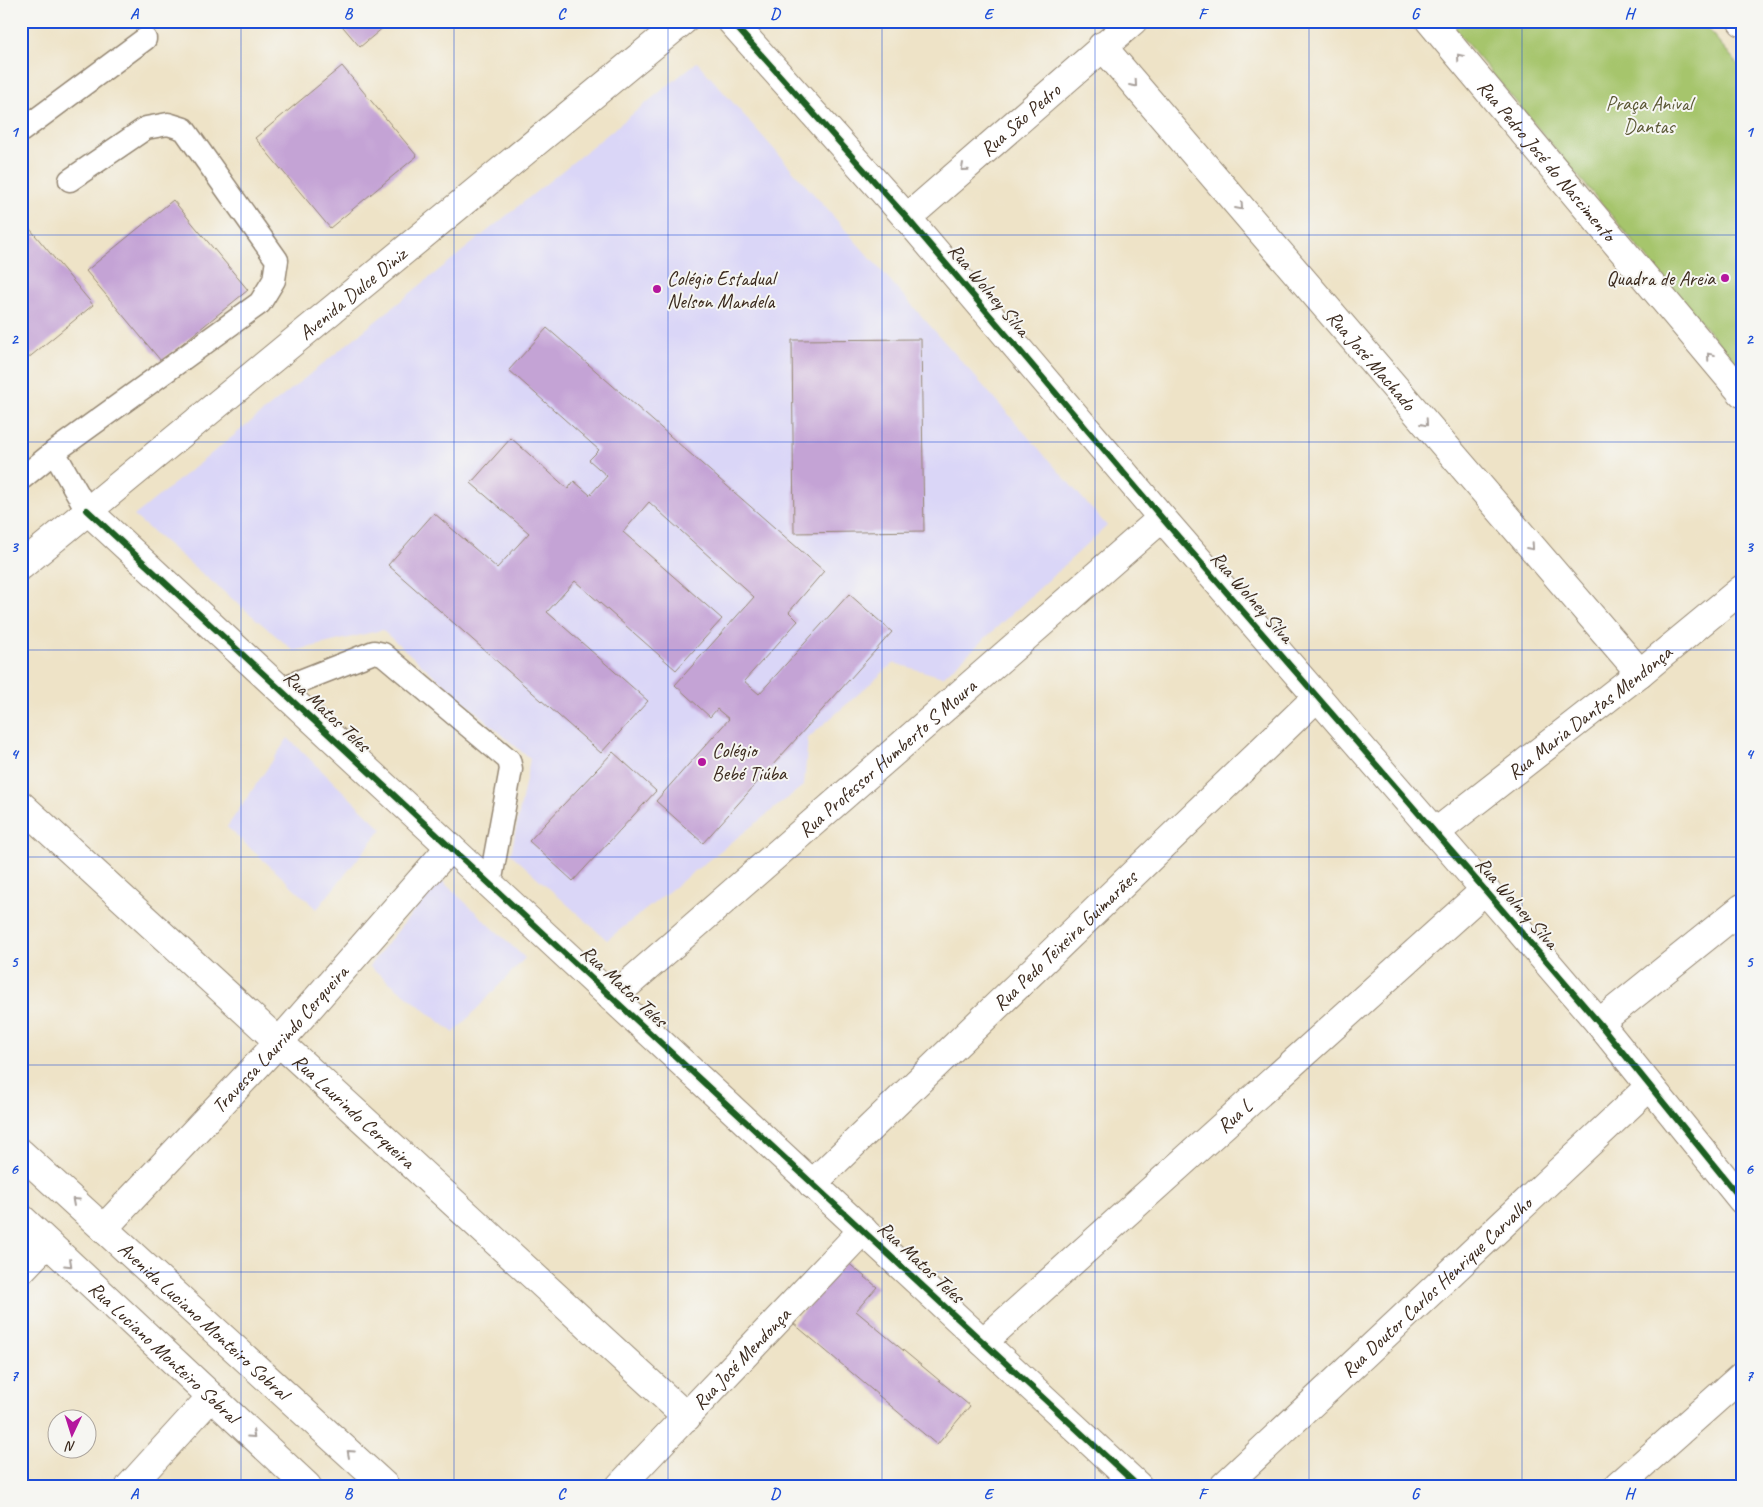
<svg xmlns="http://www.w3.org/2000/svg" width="1763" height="1507" font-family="Caveat,sans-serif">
	<rect width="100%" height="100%" fill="#f6f6f2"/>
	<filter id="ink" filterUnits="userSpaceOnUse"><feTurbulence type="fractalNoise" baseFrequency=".02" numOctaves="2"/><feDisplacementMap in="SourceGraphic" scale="10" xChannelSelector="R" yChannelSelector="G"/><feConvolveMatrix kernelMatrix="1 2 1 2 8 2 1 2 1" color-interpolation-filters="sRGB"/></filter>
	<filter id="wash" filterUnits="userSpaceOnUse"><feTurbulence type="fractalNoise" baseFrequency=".0096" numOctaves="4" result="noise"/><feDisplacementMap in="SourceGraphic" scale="20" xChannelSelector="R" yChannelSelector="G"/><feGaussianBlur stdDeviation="1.12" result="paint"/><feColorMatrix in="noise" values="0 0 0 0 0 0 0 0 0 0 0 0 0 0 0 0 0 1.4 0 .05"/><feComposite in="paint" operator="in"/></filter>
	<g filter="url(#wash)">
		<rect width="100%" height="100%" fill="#eee3c7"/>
		<g fill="#dad6f7">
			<polygon points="697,62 1107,526 943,677 894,663 808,738 804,785 607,940 511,854 530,759 382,630 294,651 134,516"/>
			<polygon points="288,738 382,829 317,909 227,827"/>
			<polygon points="440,879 525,958 454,1033 369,966"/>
		</g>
		<polygon fill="#a6c56c" stroke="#707845" points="1448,21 1701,21 1742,69 1742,371"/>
		<g id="blocks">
			<g fill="#c4a3d5">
				<polygon points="338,21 391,21 360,47"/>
				<polygon points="342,66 417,156 330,228 255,138"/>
				<polygon points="173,200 248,290 161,361 86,271"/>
				<polygon points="21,218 93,305 21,364"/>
				<polygon points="547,328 824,571 789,612 798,621 744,681 759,694 849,594 892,632 703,843 656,801 729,719 717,709 710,717 675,685 754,597 649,502 623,532 722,619 676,670 575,581 547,612 648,701 601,753 388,565 434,513 497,568 529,533 471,483 511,438 568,489 574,481 590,495 607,476 589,460 599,450 509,370"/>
				<polygon points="921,339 924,531 794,533 792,340"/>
				<polygon points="613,752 656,791 573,881 529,841"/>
				<polygon points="846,1261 877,1287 856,1311 970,1406 937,1445 793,1323"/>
			</g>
		</g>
	</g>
	<g filter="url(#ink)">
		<use href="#blocks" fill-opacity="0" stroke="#948672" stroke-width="1"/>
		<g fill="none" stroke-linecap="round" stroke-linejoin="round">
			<g stroke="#948672" stroke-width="25">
				<g id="lane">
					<polyline points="21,131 145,39"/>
					<polyline points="54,452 87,510"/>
					<polyline points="21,479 54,452 260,303 274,280 277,260 184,129 168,124 146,128 70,180"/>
					<polyline points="280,689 374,652 383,654 509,760 511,769 490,884"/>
				</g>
			</g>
			<g stroke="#948672" stroke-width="30">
				<g id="street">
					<path id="s1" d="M1102 46 1640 673"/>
					<path id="s2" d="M907 218 1133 21"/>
					<polyline points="87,510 1138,1486"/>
					<path id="s3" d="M21 805 687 1417"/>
					<path id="s4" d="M1435 833 1640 673 1742 589"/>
					<path id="s5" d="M612 998 1162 518"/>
					<polyline points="1599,1023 1742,908"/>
					<path id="s6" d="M812 1184 1317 697"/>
					<path id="s7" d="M104 1228 280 1041 450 847"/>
					<polyline points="21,1270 47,1243"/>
					<path id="s8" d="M983 1342 1485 890"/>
					<polyline points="130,1486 211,1397"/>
					<path id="s9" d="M620 1486 863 1230"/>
					<path id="s10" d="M1224 1486 1649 1087"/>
					<polyline points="1618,1486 1742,1376"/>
				</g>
			</g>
			<g stroke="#948672" stroke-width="30">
				<g id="secondary">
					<polyline points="731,21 907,218 1162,518 1485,890 1599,1023 1742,1200"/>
					<path id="s11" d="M1430 21 1742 393"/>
					<path id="s12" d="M21 566 683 21"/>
					<path id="s13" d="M21 1153 385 1486"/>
					<path id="s14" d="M21 1218 307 1486"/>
				</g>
			</g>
			<g stroke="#948672" stroke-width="30">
				<g id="primary">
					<polyline points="1742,21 1742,22"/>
					<polyline points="1732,381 1742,389"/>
				</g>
			</g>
			<use href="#lane" stroke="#fff" stroke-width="22"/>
			<use href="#street" stroke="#fff" stroke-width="28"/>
			<use href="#secondary" stroke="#fff" stroke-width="28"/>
			<use href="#primary" stroke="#fff" stroke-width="28"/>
			<g stroke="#f6f6f2" stroke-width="9">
				<g id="cycleway">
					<polyline points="731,21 907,218 1162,518 1485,890 1599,1023 1742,1200"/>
					<polyline points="87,510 1138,1486"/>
				</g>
			</g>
			<use href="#cycleway" stroke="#1b5e20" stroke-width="6"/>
		</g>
		<defs><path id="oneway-chevron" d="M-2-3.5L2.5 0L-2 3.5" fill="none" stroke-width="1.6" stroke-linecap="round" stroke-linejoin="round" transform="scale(1.25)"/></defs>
		<g stroke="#a79f9a">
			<use href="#oneway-chevron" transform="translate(1460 57) rotate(-130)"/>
			<use href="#oneway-chevron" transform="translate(1134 84) rotate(49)"/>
			<use href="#oneway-chevron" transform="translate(964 168) rotate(139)"/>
			<use href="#oneway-chevron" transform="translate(1240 207) rotate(49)"/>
			<use href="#oneway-chevron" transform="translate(1710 356) rotate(-130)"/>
			<use href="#oneway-chevron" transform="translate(1425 423) rotate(49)"/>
			<use href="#oneway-chevron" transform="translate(1531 547) rotate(49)"/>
			<use href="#oneway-chevron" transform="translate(75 1201) rotate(-138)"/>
			<use href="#oneway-chevron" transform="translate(69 1264) rotate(43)"/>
			<use href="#oneway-chevron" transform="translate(252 1435) rotate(42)"/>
			<use href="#oneway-chevron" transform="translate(350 1453) rotate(-138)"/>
		</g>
	</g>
	<path fill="none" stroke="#1d4ed8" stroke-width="1" stroke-opacity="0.55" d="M241 21V1486M454 21V1486M668 21V1486M882 21V1486M1095 21V1486M1309 21V1486M1522 21V1486M21 235H1742M21 442H1742M21 650H1742M21 857H1742M21 1065H1742M21 1272H1742"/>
	<g fill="#b5179e" stroke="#f6f6f2" stroke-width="2">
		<circle cx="1725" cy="278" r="5"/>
		<circle cx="657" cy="289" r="5"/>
		<circle cx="702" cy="762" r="5"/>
	</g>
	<g text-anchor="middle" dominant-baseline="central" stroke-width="4" stroke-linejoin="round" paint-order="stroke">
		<g font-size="20" fill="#5b5835" stroke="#f6f6f2">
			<text x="1649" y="103">Praça Anival<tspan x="1649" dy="23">Dantas</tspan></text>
		</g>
		<g font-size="20" fill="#3b2a1e" stroke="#f6f6f2">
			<text stroke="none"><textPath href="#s2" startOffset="150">Rua São Pedro</textPath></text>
			<text stroke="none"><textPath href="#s11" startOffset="182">Rua Pedro José do Nascimento</textPath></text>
			<text transform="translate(989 290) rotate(50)">Rua Wolney Silva</text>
			<text stroke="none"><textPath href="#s12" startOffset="429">Avenida Dulce Diniz</textPath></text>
			<text stroke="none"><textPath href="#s1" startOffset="414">Rua José Machado</textPath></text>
			<text transform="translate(1252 597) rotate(49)">Rua Wolney Silva</text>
			<text transform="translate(327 711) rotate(43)">Rua Matos Teles</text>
			<text stroke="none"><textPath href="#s4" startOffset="196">Rua Maria Dantas Mendonça</textPath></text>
			<text stroke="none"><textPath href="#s5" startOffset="365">Rua Professor Humberto S Moura</textPath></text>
			<text transform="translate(1517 903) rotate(49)">Rua Wolney Silva</text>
			<text stroke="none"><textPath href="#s6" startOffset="351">Rua Pedo Teixeira Guimarães</textPath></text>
			<text transform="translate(624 986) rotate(43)">Rua Matos Teles</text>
			<text stroke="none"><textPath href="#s7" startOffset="258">Travessa Laurindo Cerqueira</textPath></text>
			<text stroke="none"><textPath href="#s3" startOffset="452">Rua Laurindo Cerqueira</textPath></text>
			<text stroke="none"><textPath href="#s8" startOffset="338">Rua L</textPath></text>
			<text transform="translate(921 1262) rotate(43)">Rua Matos Teles</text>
			<text stroke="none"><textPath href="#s10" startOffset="291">Rua Doutor Carlos Henrique Carvalho</textPath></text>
			<text stroke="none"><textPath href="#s13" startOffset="248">Avenida Luciano Monteiro Sobral</textPath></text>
			<text stroke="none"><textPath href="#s14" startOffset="196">Rua Luciano Monteiro Sobral</textPath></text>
			<text stroke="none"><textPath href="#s9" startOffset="176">Rua José Mendonça</textPath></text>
		</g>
		<g font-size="20" fill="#3b2a1e" stroke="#f6f6f2" text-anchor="start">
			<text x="667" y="278">Colégio Estadual<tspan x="667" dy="23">Nelson Mandela</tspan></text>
			<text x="1715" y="278" text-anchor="end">Quadra de Areia</text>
			<text x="712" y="750">Colégio<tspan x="712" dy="23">Bebé Tiúba</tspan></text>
		</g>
	</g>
	<rect width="1763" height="1507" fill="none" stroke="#f6f6f2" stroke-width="55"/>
	<g transform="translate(72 1434) rotate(184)"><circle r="24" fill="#f6f6f2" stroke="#aba49d"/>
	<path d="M0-4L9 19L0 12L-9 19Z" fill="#b5179e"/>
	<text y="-8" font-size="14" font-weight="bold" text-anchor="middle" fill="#3b2a1e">N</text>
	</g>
	<rect x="28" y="28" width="1708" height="1452" fill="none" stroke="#1d4ed8" stroke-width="2"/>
	<g font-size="16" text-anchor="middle" font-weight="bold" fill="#1d4ed8">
		<text x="134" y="19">A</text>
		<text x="348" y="19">B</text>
		<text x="561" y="19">C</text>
		<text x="775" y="19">D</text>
		<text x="988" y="19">E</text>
		<text x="1202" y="19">F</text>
		<text x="1415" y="19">G</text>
		<text x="1629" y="19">H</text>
		<text x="14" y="137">1</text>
		<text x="1749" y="137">1</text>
		<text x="14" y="344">2</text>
		<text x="1749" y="344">2</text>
		<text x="14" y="552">3</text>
		<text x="1749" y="552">3</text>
		<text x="14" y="759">4</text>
		<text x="1749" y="759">4</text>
		<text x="14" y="967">5</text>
		<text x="1749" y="967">5</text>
		<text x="14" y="1174">6</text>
		<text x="1749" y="1174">6</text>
		<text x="14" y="1381">7</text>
		<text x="1749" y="1381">7</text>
		<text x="134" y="1499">A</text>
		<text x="348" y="1499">B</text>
		<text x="561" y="1499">C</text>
		<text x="775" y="1499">D</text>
		<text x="988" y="1499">E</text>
		<text x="1202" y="1499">F</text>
		<text x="1415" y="1499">G</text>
		<text x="1629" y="1499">H</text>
	</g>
</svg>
